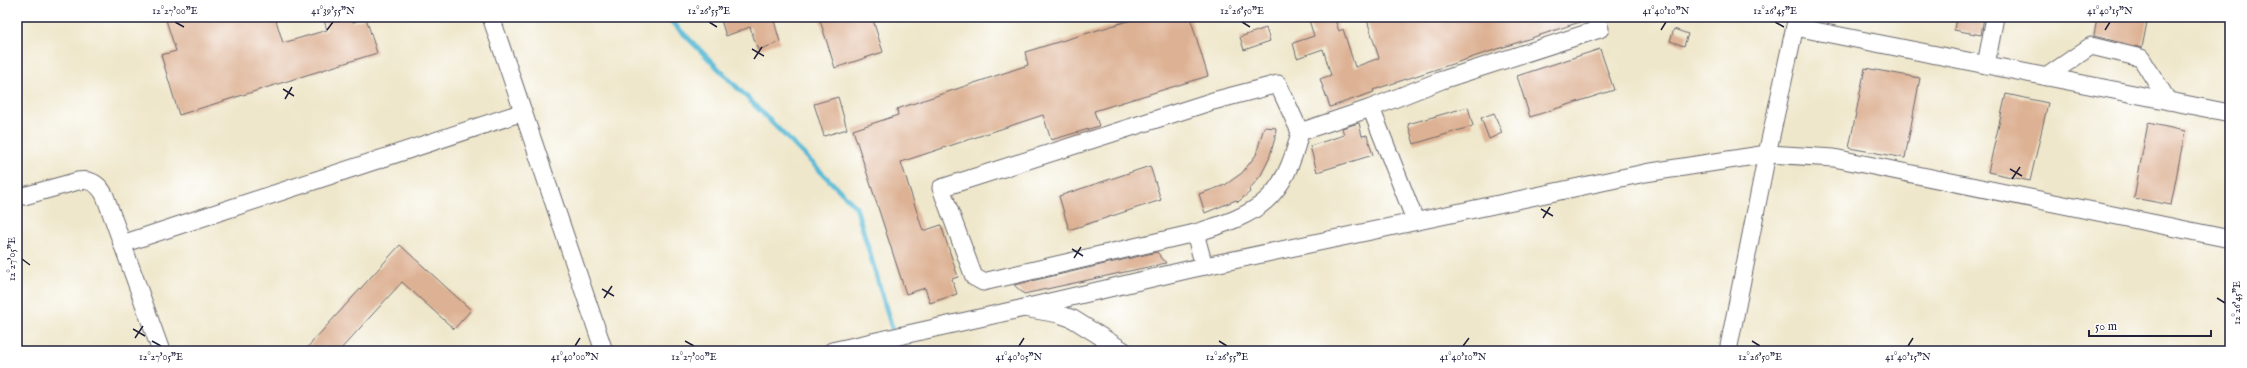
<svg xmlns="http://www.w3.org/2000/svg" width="2247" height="368" font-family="'IM FELL English',serif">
	<rect width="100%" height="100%" fill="#fff"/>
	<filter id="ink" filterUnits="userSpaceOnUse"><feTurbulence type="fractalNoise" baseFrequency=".025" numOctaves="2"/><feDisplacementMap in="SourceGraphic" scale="8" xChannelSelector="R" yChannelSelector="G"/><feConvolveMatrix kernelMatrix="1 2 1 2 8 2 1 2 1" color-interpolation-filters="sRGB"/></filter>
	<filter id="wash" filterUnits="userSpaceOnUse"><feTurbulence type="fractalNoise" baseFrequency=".012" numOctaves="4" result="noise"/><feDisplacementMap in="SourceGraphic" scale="16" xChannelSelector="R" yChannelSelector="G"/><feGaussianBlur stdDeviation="0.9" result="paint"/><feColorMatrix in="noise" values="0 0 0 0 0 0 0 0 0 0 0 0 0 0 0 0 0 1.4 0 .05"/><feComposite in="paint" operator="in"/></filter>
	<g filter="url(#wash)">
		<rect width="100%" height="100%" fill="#efe7cb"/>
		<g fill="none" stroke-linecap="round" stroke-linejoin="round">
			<g stroke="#58bad6" stroke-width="5">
				<polyline points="667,17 856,207 892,328"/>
				<polyline points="898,348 899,351"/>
			</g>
		</g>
		<g id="blocks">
			<g fill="#ddb193">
				<polygon points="165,17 275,17 283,43 327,30 323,17 352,17 353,22 366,18 377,53 179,115 161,55 176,51"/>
				<polygon points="720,17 773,17 780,42 758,50 750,27 726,36"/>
				<polygon points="819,17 872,17 883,52 835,68"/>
				<polygon points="1141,17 1190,17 1208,76 1094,111 1099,126 1051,140 1043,115 901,162 923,231 941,225 958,277 952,279 957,294 930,303 925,288 906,294 853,130 898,115 897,109 1028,65 1025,52"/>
				<polygon points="1308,17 1334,17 1339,31 1343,29 1355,67 1379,58 1366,17 1586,17 1586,20 1373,90 1374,92 1330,107 1320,79 1331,75 1323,49 1297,58 1293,43 1314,36"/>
				<polygon points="1956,17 1984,17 1981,35 1954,30"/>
				<polygon points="2097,17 2148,17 2142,48 2094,36"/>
				<polygon points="1266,28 1270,41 1244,50 1240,37"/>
				<polygon points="1674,29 1688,34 1684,46 1670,41"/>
				<polygon points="1600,49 1614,90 1530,117 1517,76"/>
				<polygon points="1865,68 1920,78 1905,158 1849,148"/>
				<polygon points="2006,94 2048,103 2030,181 1988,172"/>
				<polygon points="838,97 847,129 824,136 814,104"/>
				<polygon points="1468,107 1473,126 1414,144 1408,124"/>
				<polygon points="1494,113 1502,133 1489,139 1481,118"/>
				<polygon points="1359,123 1362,136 1367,135 1373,155 1317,172 1310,146 1344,135 1342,128"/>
				<polygon points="2148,123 2185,131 2171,205 2134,198"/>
				<polygon points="1264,127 1276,128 1275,138 1269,159 1261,175 1249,190 1250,192 1238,202 1236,200 1205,213 1199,194 1225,185 1242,173 1256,155"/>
				<polygon points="1150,166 1161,200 1069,230 1059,196"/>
				<polygon points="400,245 471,310 454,329 402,282 339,351 304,351"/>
				<polygon points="1157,252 1166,263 1024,294 1014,285"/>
			</g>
		</g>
	</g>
	<g filter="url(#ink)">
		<use href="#blocks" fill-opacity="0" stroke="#6a676d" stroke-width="1"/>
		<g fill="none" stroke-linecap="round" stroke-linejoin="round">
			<g stroke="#6a676d" stroke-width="19">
				<g id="minor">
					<polyline points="491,17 604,351"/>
					<polyline points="1795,27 2230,113"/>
					<polyline points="1986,65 1995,17"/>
					<polyline points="2046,77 2091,46 2141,58 2168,101"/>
					<path d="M1300 132 1278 84 1213 101 941 188 974 277 983 282 1195 233C1259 214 1284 200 1300 132L1371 108"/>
					<path d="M17 195 24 196 78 181C91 179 99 184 105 196L161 351"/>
					<polyline points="1415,220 1371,108 1442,80 1600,29 1596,17"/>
					<polyline points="1195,233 1204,266"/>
					<polyline points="122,244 523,112"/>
					<polyline points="1024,308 1191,269 1645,173 1767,154 1834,158 2230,239"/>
					<polyline points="832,351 1024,308 1059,314 1073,319 1124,351"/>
					<polyline points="1728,351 1767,154 1797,17"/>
				</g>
			</g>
			<use href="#minor" stroke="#fff" stroke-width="17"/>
		</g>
	</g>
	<path fill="none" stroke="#22223b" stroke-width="1.5" d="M175 22 184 27M709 22 717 27M1242 22 1250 27M1775 22 1784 27M327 30 333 22M1661 30 1666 22M2105 30 2110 22M752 49 764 56M754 59 762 47M283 89 294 96M285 99 292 87M2010 169 2022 176M2012 179 2020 167M1541 209 1553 216M1543 218 1550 207M1072 249 1083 256M1074 258 1081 247M22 259 30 265M602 289 614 296M604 298 612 286M2217 298 2225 303M133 329 145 336M135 338 143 326M152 341 161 346M685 341 694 346M1219 341 1227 346M1752 341 1760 346M575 346 580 338M1019 346 1024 338M1463 346 1469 338M1908 346 1913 338"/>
	<rect width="2247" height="368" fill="none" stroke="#fff" stroke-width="44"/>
	<path d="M2089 330v6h122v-6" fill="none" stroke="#22223b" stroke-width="2"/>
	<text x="2095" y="330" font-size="12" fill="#22223b" stroke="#ffffff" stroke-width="3" paint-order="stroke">50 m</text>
	<rect x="22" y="22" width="2203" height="324" fill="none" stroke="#22223b" stroke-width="1.5"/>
	<g font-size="10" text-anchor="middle" fill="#22223b">
		<text x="175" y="14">12°27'00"E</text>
		<text x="333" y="14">41°39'55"N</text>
		<text x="709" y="14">12°26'55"E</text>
		<text x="1242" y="14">12°26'50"E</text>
		<text x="1666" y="14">41°40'10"N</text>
		<text x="1775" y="14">12°26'45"E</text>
		<text x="2110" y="14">41°40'15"N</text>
		<text transform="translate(11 259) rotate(-90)" y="4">12°27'05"E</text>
		<text transform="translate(2236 303) rotate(-90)" y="4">12°26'45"E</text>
		<text x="161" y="360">12°27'05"E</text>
		<text x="575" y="360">41°40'00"N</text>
		<text x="694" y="360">12°27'00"E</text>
		<text x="1019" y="360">41°40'05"N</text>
		<text x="1227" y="360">12°26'55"E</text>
		<text x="1463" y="360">41°40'10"N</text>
		<text x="1760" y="360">12°26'50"E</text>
		<text x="1908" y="360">41°40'15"N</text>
	</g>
</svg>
